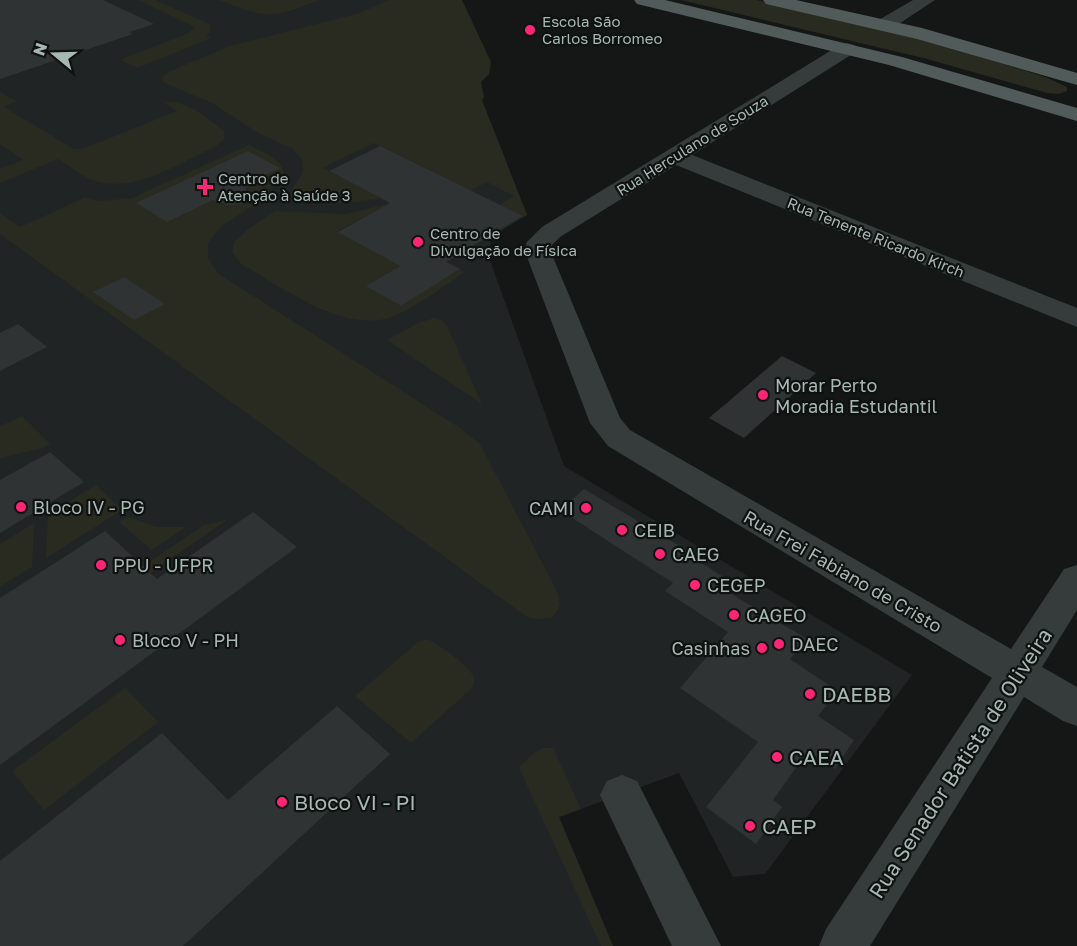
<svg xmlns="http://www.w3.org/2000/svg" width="1077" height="946" font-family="'Golos Text',sans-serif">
	<rect width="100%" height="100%" fill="#151717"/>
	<polygon fill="#212424" points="0,0 462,0 470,70 527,215 496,234 491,241 488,255 564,466 912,675 765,874 733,877 679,773 559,817 613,946 0,946"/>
	<g fill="#292a20">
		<polygon points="138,0 155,0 209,24 211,30 206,36 211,38 138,68 122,61 124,58 189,33 195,27"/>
		<path d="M219 0H319C272 19 267 19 219 0Z"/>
		<path d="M389 0H462L491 62 489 74 481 82 484 97 482 100 527 215 524 217 499 205 514 196 487 182 470 191 374 143 323 168 380 198C348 204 318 205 286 200L303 172 302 160 293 149 260 134 212 103 163 82 162 77 168 72 230 46 360 13Z"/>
		<polygon points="681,0 756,0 835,16 944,45 1045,77 1067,87 1067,91 1059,94 1047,93 927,59"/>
		<path d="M0 92 16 101 4 107 74 149 85 148 177 111 165 103C186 98 207 119 224 131V139L215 147C180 163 138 191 99 182 85 179 70 166 58 159L0 183V169L23 160 0 144Z"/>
		<path d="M249 145C262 152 281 157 284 173L260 201 222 226 208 243V259L219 274 460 428 480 444 557 591 560 606 553 617 539 619 527 617 0 234V213L20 227 84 198 100 201 132 198Z"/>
		<path d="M391 203 338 231 400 266 367 286 401 306 460 269 465 272C445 285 407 314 385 319 336 329 282 287 241 264L232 252 234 242 248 229 275 211 346 214Z"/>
		<polygon points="434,318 441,320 447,326 482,404 387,340 418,323"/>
		<polygon points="22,416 50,444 42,448 0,458 0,426"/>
		<polygon points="96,485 122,510 46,558 48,514"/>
		<polygon points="128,517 157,527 186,527 152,550 119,522"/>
		<polygon points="227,520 56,637 49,630 204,525"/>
		<polygon points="34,523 32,567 0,587 0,544"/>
		<path d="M427 639C437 643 473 668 474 679 474 682 473 685 472 688L411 743 355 696 418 642Z"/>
		<polygon points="125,688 158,722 44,810 12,771"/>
		<polygon points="544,748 553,748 581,809 559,817 613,946 601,946 519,768 534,753"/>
	</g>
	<g fill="#303333">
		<polygon points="0,0 103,0 154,24 130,32 133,34 0,79"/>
		<polygon points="380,146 523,216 446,262 460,269 401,306 366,286 400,266 338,232 390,203 329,171"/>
		<polygon points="248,151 280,168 247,184 243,204 228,205 213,200 167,222 136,203"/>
		<polygon points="124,277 165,304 134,320 93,292"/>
		<polygon points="18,324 47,347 0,371 0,333"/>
		<polygon points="782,356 816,373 744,438 709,418"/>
		<polygon points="50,452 84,482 0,533 0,480"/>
		<polygon points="584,489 688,551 686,553 725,578 718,586 807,639 790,659 838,691 818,716 854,740 835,769 808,751 773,800 782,807 756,844 706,807 758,742 680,688 728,632 665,591 673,583 560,510"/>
		<polygon points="253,512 297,547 0,765 0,598 105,531 157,579"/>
		<polygon points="337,706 390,754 183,946 0,946 0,861 162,733 228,800"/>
	</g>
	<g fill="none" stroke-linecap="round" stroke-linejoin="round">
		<g fill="#353c3b" fill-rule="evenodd">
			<polygon points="913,0 935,0 891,29 877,29 875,25 877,21"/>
			<polygon points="847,43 854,45 857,49 854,53 692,155 1077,308 1077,327 676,165 560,237 552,245 553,257 620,418 630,430 1011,649 1064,569 1077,565 1077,610 1042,667 1077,687 1077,726 1063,721 1024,697 870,946 819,946 826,929 992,678 608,446 590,423 527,257 526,243 542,227 840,45"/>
			<polygon points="622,775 637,781 721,946 672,946 600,795 607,781"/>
		</g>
		<g fill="#515b59" fill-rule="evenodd">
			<polygon points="634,0 665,0 902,57 1077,108 1077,121 889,65 637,4"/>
			<polygon points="763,0 796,0 922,28 1077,73 1077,85 917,39 766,4"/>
		</g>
	</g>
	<g fill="#ff2575" stroke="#101212" stroke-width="2">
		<circle cx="530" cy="30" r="6"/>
		<path d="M202 178h6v6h6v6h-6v6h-6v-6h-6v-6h6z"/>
		<circle cx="418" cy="242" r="6"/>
		<circle cx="763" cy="395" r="6"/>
		<circle cx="21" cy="507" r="6"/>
		<circle cx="586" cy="508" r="6"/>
		<circle cx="622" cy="530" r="6"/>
		<circle cx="660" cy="554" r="6"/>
		<circle cx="101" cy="565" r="6"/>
		<circle cx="695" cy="585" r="6"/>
		<circle cx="734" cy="615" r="6"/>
		<circle cx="120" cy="640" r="6"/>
		<circle cx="779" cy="644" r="6"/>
		<circle cx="762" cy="648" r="6"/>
		<circle cx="810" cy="694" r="6"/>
		<circle cx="777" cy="757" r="6"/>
		<circle cx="282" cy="802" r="6"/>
		<circle cx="750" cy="826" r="6"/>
	</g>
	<g text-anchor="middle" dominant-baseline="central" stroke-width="4.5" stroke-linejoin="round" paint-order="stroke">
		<g font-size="15" fill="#a6b8b2" stroke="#101212" text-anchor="start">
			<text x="542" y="21">Escola São<tspan x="542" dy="17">Carlos Borromeo</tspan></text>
			<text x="218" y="178">Centro de<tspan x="218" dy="17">Atenção à Saúde 3</tspan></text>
			<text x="430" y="233">Centro de<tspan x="430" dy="17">Divulgação de Física</tspan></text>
		</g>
		<g font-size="15" fill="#a6b8b2" stroke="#101212">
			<text transform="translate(692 145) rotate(-32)">Rua Herculano de Souza</text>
			<text transform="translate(876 237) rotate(22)">Rua Tenente Ricardo Kirch</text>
		</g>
		<g font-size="18" fill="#a6b8b2" stroke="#101212" text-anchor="start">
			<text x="775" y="385">Morar Perto<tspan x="775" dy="21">Moradia Estudantil</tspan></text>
			<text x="33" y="507">Bloco IV - PG</text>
			<text x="574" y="508" text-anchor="end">CAMI</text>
			<text x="634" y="530">CEIB</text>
			<text x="672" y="554">CAEG</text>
			<text x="113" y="565">PPU - UFPR</text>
			<text x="707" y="585">CEGEP</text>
			<text x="746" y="615">CAGEO</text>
			<text x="132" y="640">Bloco V - PH</text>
			<text x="791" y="644">DAEC</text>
			<text x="750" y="648" text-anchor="end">Casinhas</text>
		</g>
		<g font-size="18" fill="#a6b8b2" stroke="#101212">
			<text transform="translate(843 571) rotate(30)">Rua Frei Fabiano de Cristo</text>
		</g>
		<g font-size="21" fill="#a6b8b2" stroke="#101212" text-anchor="start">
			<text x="822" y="694">DAEBB</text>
			<text x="789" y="757">CAEA</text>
			<text x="294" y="802">Bloco VI - PI</text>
			<text x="762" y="826">CAEP</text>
		</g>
		<g font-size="21" fill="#a6b8b2" stroke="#101212">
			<text transform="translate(960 763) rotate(-57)">Rua Senador Batista de Oliveira</text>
		</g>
	</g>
	<g transform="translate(54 54) rotate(289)" stroke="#101212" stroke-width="4.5" paint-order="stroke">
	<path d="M0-4.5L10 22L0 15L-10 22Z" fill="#a6b8b2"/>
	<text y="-9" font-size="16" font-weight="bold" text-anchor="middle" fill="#a6b8b2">N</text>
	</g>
</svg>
